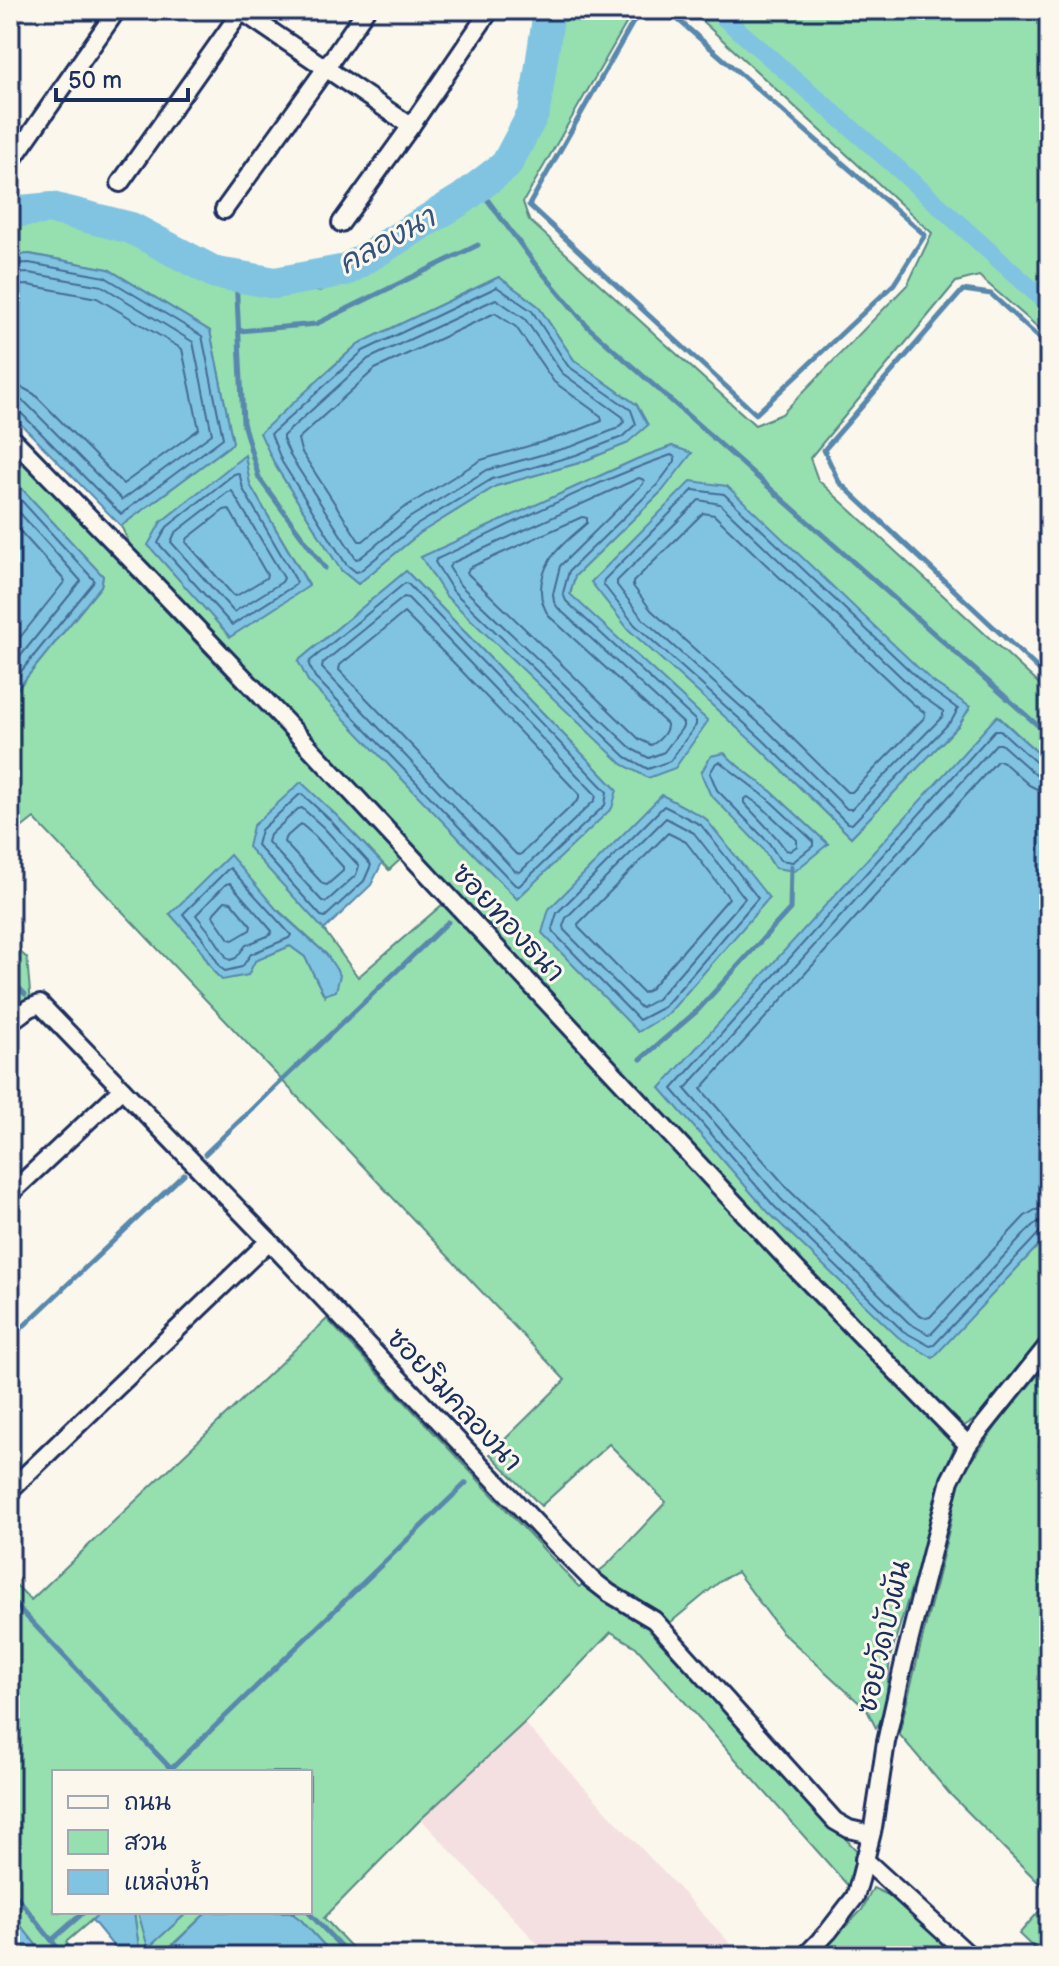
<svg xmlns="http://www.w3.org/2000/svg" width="1059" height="1966" font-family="'Balsamiq Sans','Playpen Sans Thai',sans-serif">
	<rect width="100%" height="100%" fill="#fbf7ec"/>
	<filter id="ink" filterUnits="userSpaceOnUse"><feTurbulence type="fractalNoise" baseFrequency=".0125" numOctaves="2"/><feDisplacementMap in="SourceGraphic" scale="16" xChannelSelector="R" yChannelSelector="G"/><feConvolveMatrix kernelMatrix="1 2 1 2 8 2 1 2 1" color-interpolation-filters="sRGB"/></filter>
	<g filter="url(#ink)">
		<polygon fill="#f4e0e0" points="524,1723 742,1956 549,1956 421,1819"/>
		<g fill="#96dfaf" stroke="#588786" stroke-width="2" fill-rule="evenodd">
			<path d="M561 10H634L523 202 529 220 755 425 782 414 908 284 932 233 690 10H1049V337L979 276 956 282 810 458 818 480 1049 693V763L998 716 933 1357 1049 1234V1339L982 1415 964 1426 953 1420 842 1308 131 547 121 526 233 443 210 331 108 269 30 254 10 256V222L57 216 89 225 126 239 214 286 272 292 319 291 362 275 475 207 493 186 515 166 544 102 553 34ZM499 277 538 306 574 360 637 405 626 444 579 463 496 486 420 533 358 584 341 570 275 465 314 383 358 344ZM672 446 663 490 575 576 570 595 422 557 637 459ZM245 456 250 485 309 585 231 636ZM406 571 617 790 298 661ZM933 682 970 707 959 725 851 837 756 745ZM724 753 738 766 772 792 828 844 775 868 763 849Z"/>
			<path d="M10 448 402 858 389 870 336 815 324 930 358 977 443 904 955 1445 943 1474 925 1545 890 1657 885 1714 876 1728 867 1710 781 1631 737 1572 723 1579 654 1636 860 1854 850 1888 636 1647 611 1632 524 1723 421 1819 324 1918 360 1956H334L301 1920 290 1912H310V1772H54V1912H101L66 1942 76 1956H34L40 1950 10 1912V1579L31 1600 327 1319 579 1587 608 1564 666 1502 609 1444 541 1506 490 1454 565 1380 34 818 10 837V698L101 586 103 576 10 476ZM278 910 327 955 324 995 305 957 290 946 255 961 215 973 197 944 170 914Z"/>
			<polygon points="10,943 27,958 32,1015 10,1035"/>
			<polygon points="1049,1361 1049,1430 1039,1446 1049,1460 1049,1893 949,1793 899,1734 950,1526 958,1480 998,1424"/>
			<polygon points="873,1888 893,1897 956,1956 817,1956 862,1910"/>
			<polygon points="1049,1900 1049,1956 1042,1956 1019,1934"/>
			<polygon points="134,1912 138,1912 149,1947 188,1912 207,1912 170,1947 164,1956 140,1956"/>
		</g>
		<g fill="#81c4e2" stroke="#5888ad" stroke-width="2">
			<polygon points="29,254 108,269 210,331 233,443 121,526 10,413 10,256"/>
			<polygon points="499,277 538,306 574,360 637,405 648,425 626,444 579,463 496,486 420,533 358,584 341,570 275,465 260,433 358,344"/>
			<polygon points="672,446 692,453 663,490 575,576 570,594 708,721 675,768 648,778 622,764 446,596 421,557 637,459"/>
			<polygon points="245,455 250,485 309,586 230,637 148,545 161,522"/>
			<polygon points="10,476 103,576 101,586 10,698"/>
			<polygon points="691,481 727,486 933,682 970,707 959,725 851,837 756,745 629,630 591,582"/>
			<polygon points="406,571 617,790 612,808 517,899 308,681 298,661"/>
			<polygon points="997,716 1049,763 1049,1234 933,1358 898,1337 768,1212 660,1088"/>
			<polygon points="724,753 738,766 772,792 828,844 795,871 775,868 763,849 710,794 701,773 711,756"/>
			<polygon points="301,782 336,815 382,863 371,885 324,930 248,847 253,826"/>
			<polygon points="662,795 705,818 769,898 668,1014 638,1032 542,933 549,909"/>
			<polygon points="230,855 277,910 327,955 340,975 336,991 324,995 305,957 290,946 255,961 248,975 222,980 215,973 197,944 170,914"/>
			<polygon points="10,1912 40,1950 34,1956 10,1956"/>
			<polygon points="101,1912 134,1912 140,1956 110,1956 115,1948 92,1920"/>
			<polygon points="138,1912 188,1912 148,1948"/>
			<polygon points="207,1912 290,1912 301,1920 334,1956 164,1956 170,1948"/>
		</g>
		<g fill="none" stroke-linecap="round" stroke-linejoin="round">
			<g stroke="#446b93" stroke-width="2">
				<polyline points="10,264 29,263 105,277 202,336 223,438 121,514 19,411 10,408"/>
				<polyline points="10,274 29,273 102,286 193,342 212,434 122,500 26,403 19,399 10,398"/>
				<polyline points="10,286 28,285 97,298 182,349 199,429 123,484 34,394 23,388 10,386"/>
				<polygon points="497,287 532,311 568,366 631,410 636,424 622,437 576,455 492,479 415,526 360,571 356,572 346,564 282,462 271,434 363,351"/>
				<polygon points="496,299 525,319 562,373 623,417 624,422 616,429 573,446 487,470 409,518 360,558 356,559 291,457 283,439 283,436 368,359"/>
				<polygon points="495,313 516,327 554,382 601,416 602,421 569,434 481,460 402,509 363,541 359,541 301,451 298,439 375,369"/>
				<path d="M671 455 675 457V461L657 485 569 571 563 593 566 601 696 721V725L670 761 648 769 626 757 453 591 435 562 437 559C514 523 591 483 671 455Z"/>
				<polygon points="238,473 240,476 243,489 297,582 295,585 232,625 158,543 167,527 234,474"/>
				<polygon points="639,478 644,480 643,484 560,566 553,594 554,602 558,608 683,723 683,727 664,752 649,758 632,749 460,585 449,567 452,563"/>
				<polyline points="10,488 94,580 93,583 10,685"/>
				<polygon points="693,490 724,494 927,687 958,709 952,720 852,824 847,823 762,739 635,625 603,584 604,580"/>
				<polygon points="232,491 284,578 282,582 234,612 171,542 175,533 228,492"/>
				<polygon points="699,500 720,504 920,695 943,711 943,716 852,809 847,809 769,732 642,618 617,585 617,581"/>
				<polyline points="10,502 81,581 10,669"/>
				<polygon points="229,509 267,575 266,578 236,596 233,595 186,542 188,538 224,510"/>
				<polygon points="703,513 714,515 912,703 925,713 924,718 852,792 847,792 777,723 651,610 633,586 633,582"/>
				<path d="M582 517 587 518V523C575 534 558 546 550 560 539 578 537 601 550 617L667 724C668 732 658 742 651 745L639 739 467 573 469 568Z"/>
				<polyline points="10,520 65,581 10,650"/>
				<polygon points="405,583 408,584 607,792 605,805 519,886 515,885 315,677 309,665 310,661"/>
				<polygon points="404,597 408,598 596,795 595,800 520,872 515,871 322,668 323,663"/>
				<polygon points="404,613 454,663 579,794 579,799 520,855 516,854 339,670 340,665"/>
				<polygon points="720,762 767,798 813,841 813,846 793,862 780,860 769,843 717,790 710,773 716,763"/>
				<polyline points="1049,769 1041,767 1000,730 995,730 672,1089 774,1206 903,1331 930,1346 934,1345 1040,1232 1049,1230"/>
				<polyline points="1049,779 1036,775 1001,744 996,744 685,1089 781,1199 909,1323 928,1334 932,1333 1033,1225 1040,1221 1049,1220"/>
				<polyline points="1049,791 1037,789 1029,785 1002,761 997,761 701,1089 790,1191 916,1313 926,1318 930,1317 1025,1216 1035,1210 1049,1208"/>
				<polygon points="302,794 330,820 371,865 364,881 325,917 321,916 257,845 261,830 299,795"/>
				<polygon points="748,797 761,806 797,840 797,846 790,851 786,850 776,837 744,803 744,799"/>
				<polygon points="664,806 701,825 758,898 664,1007 639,1020 553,932 552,929 557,913"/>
				<polygon points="302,808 323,827 359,866 356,875 326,902 322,901 268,842 270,835 298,809"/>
				<polygon points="666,818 694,833 745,898 657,999 641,1008 564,930 563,926 566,918"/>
				<polygon points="301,824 315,836 343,867 343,871 327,885 323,884 284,842 285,838"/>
				<polygon points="668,833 686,842 729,898 649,990 643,993 579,928 578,924"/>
				<polygon points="230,868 291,935 289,938 251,954 242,967 225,971 221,968 204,940 183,914 227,870"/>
				<polygon points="230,883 272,931 270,935 246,945 236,958 230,960 227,958 212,935 196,915 226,884"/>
				<polygon points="225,901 231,902 251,926 250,930 233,940 229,939 213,916 214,913"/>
			</g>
			<g stroke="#5888ad" stroke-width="5">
				<polyline points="640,10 529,205 756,414 894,284 925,235 667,10"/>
				<polyline points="478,187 535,264 588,327 1044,731 1049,731"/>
				<polyline points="236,276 243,423 259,478 325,568"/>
				<polyline points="239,331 316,324 478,245"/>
				<polyline points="1049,347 991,294 963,290 824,450 839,482 1049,679"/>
				<polyline points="10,979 25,994"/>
				<polyline points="641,1059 697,1011 790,909 791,866"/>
				<polyline points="205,1154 448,922"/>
				<polyline points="10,1339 184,1174"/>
				<polyline points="10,1599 174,1772"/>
				<polyline points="171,1769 466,1483"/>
				<polyline points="10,1888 64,1956"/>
				<polyline points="308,1912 350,1956"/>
				<polyline points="52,1940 84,1912"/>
			</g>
			<polyline stroke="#81c4e2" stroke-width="18" points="715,10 895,166 1049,305"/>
			<polyline stroke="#81c4e2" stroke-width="32" points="10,212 52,208 131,228 216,273 236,276 275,283 346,270 462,199 506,165 534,112 548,18 553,10"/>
			<g stroke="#1b2f5e" stroke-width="22">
				<g id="street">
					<polyline points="240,10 411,126"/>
					<polyline points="10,163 117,10"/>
					<polyline points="120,183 242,10"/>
					<polyline points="224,210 326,68 366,10"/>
					<polyline points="341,223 411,126 490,10"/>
					<polyline points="10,436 141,570 285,721 798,1271 968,1445"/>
					<polyline points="10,1022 29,1008 40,1004 269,1241 543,1531 591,1579 609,1593 654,1620 835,1821 849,1829 871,1834"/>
					<polyline points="10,1194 122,1089"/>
					<polyline points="10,1490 269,1241"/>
					<polyline points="864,1859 970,1956"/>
					<polyline points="805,1956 828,1932 855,1897 860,1880 873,1828 886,1742 904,1662 950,1480 968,1445 1049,1344"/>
				</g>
			</g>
			<use href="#street" stroke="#fbf7ec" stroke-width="16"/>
		</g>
	</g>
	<g text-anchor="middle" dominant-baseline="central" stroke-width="6" stroke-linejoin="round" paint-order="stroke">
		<g font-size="28" fill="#1b2f5e" stroke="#fbf7ec">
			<text transform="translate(508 923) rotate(47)">ซอยทองธนา</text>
			<text transform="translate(454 1400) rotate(47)">ซอยริมคลองนา</text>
			<text transform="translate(884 1637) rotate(-77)">ซอยวัดบัวผัน</text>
		</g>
		<g font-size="30" font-style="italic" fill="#34547f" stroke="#fbf7ec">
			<text transform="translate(387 241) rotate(-29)">คลองนา</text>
		</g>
	</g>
	<rect width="1059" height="1966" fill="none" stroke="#fbf7ec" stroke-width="40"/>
	<rect x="20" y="20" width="1019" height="1926" fill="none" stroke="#1b2f5e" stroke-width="3" filter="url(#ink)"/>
	<rect x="52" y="1770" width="260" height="144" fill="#fbf7ec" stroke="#a1a7b3" stroke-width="2"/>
	<rect x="68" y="1796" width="40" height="12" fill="#fbf7ec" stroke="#a1a7b3" stroke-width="2"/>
	<text x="124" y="1810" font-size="24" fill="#1b2f5e">ถนน</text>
	<rect x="68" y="1830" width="40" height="24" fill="#96dfaf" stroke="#a1a7b3" stroke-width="2"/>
	<text x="124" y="1850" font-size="24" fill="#1b2f5e">สวน</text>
	<rect x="68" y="1870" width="40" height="24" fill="#81c4e2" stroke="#a1a7b3" stroke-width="2"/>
	<text x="124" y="1890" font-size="24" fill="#1b2f5e">แหล่งน้ำ</text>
	<path d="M56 88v12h132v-12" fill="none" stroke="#1b2f5e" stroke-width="4"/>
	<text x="68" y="88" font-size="24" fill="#1b2f5e" stroke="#fbf7ec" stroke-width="6" paint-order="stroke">50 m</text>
</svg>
